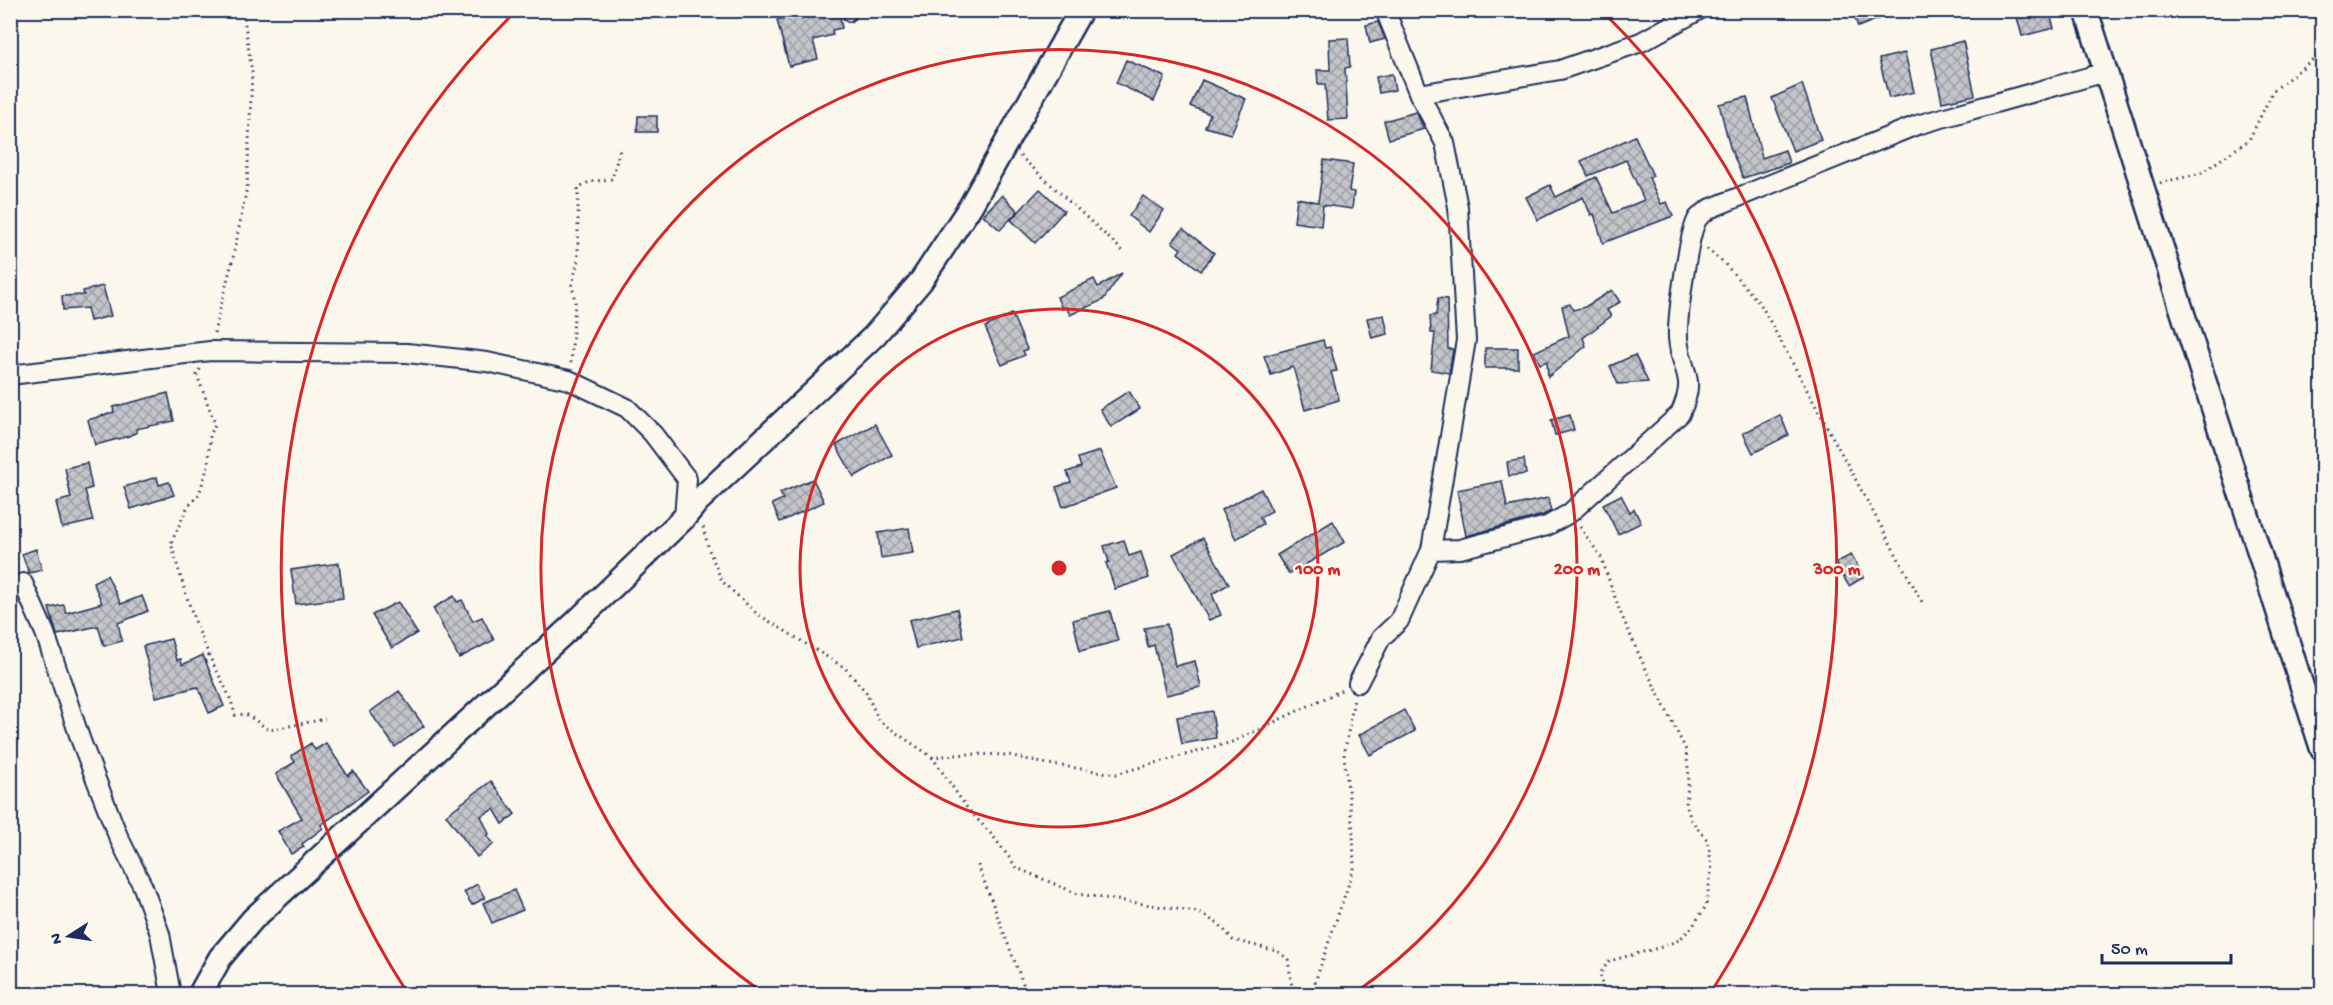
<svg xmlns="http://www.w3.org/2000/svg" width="2333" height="1005" font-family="'Gochi Hand',sans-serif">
	<defs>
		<pattern id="building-cross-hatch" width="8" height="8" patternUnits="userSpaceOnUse" patternTransform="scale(1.5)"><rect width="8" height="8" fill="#c3c5c9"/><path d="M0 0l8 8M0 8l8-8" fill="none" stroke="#9ea0a6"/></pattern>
	</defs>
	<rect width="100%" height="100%" fill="#fbf7ec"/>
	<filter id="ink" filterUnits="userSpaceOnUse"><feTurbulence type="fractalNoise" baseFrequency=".0167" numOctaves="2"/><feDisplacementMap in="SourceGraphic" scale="12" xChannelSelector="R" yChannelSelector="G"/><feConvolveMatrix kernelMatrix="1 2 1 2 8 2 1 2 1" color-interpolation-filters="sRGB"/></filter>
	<g filter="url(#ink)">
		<g fill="url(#building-cross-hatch)" stroke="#1b2f5e" stroke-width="1.5">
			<polygon points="790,10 804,10 805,14 838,10 842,28 832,30 833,35 813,40 818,59 789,66 777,20 792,16"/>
			<polygon points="1852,10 1898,10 1898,11 1858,27"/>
			<polygon points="2015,10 2049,10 2054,28 2022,36"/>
			<polygon points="1378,22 1385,39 1370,43 1366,25"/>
			<polygon points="1348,38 1350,67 1345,68 1348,119 1328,120 1325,84 1318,84 1317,70 1330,70 1329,39"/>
			<polygon points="1963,41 1975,95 1942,102 1931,49"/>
			<polygon points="1905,53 1914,92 1889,98 1879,59"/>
			<polygon points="1126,60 1165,77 1154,101 1116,83"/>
			<polygon points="1392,74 1395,90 1379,93 1376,77"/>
			<polygon points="1202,80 1246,99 1231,134 1205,127 1210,114 1190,106"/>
			<polygon points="1802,84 1821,140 1793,151 1772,98"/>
			<polygon points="1747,97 1762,158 1785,150 1789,163 1743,178 1730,147 1719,104"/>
			<polygon points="1416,112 1424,129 1389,139 1384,121"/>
			<polygon points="638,116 657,116 657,132 637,132"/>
			<polygon points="1635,136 1653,176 1649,178 1661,204 1667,202 1673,216 1603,243 1594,214 1591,215 1583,197 1538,220 1526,197 1550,185 1556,197 1596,177 1613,213 1644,200 1626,160 1588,176 1581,161"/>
			<polygon points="1324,160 1353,164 1349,191 1354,192 1352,209 1323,205 1321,226 1294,222 1297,198 1318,202"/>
			<polygon points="1040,189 1064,211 1035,243 1011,220"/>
			<polygon points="1002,195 1018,211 1000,230 983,215"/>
			<polygon points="1143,196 1164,210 1149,232 1129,216"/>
			<polygon points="1183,229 1214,253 1201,271 1178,253 1181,249 1172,242"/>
			<polygon points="1122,273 1103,300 1070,315 1066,307 1062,309 1057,297 1094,279 1098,287"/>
			<polygon points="103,286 111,316 90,321 87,308 63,310 62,296 84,295 83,291"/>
			<polygon points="1612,290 1620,302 1607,310 1611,316 1583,338 1586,346 1548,377 1547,361 1540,364 1534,352 1569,336 1562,306 1570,304 1573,310 1585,307"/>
			<polygon points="1438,298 1447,299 1448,349 1453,349 1449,373 1431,370 1435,333 1431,333 1430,316 1436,315"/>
			<polygon points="1012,314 1027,349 1023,351 1025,355 1002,365 985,327"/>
			<polygon points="1384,315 1388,334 1372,338 1367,318"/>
			<polygon points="1323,340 1325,348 1330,347 1337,371 1331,372 1339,400 1305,410 1293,367 1271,375 1264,356"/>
			<rect x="1485" y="348" width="33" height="20"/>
			<polygon points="1635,355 1648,382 1618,384 1610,366"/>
			<polygon points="1129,391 1140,409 1111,427 1100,409"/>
			<polygon points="168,393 174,421 136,429 137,432 129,436 95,445 88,420 114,412 113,407"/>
			<polygon points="1570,415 1574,430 1555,435 1551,420"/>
			<polygon points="1780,415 1789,435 1753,453 1743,433"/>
			<polygon points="875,424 892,455 854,477 836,445"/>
			<polygon points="1100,451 1116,488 1063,507 1056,487 1071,482 1067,472 1081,467 1078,458"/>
			<polygon points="1524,459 1526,474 1509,476 1507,462"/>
			<polygon points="87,463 92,488 85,490 93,521 62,528 56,502 71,498 65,468"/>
			<polygon points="157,477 159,485 169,482 174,495 131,509 124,487"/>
			<polygon points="813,479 824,502 780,522 772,504 783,499 780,493"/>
			<polygon points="1502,481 1507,507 1548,498 1551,511 1543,515 1466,536 1457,490"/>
			<polygon points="1261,489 1272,511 1260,517 1263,524 1236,539 1221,510"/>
			<polygon points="1621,495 1630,512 1634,509 1641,523 1618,534 1603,504"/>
			<polygon points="1333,521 1345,542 1289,574 1277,555"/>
			<polygon points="909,528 913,553 881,558 878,533"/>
			<polygon points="1203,538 1229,584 1212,594 1221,615 1209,620 1173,554"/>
			<polygon points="1124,540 1129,556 1141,552 1149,578 1115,589 1106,563 1109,562 1104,546"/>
			<polygon points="36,549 42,570 29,573 22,554"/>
			<polygon points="1851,555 1864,577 1849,586 1835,563"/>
			<polygon points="339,563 343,598 296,604 291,570"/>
			<polygon points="107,575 121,604 142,596 148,611 118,623 122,641 104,646 98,626 57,635 49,608 64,605 66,613 102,603 93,582"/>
			<polygon points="454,596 457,602 462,600 473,621 482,617 494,640 459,658 433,608"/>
			<polygon points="398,602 417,633 392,648 372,615"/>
			<polygon points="957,609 963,637 916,648 909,620"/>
			<polygon points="1110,611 1118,641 1080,651 1073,620"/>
			<polygon points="1167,624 1175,666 1195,661 1201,687 1166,695 1154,645 1148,647 1144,628"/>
			<polygon points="171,639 177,660 181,659 182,665 203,655 224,706 209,713 198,687 156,697 143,646"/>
			<polygon points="399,691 424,726 395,747 370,712"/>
			<polygon points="1404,710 1415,731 1370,755 1359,735"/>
			<polygon points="1212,711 1216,738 1182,744 1177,717"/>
			<polygon points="311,743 315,750 326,743 348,776 353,771 368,791 321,825 323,828 302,844 304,847 291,854 278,831 302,818 276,774 295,762 291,756"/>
			<polygon points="491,781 515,814 503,824 494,809 481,816 489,834 487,836 494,844 477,857 446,815"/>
			<polygon points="477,884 485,898 472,905 464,892"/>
			<polygon points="514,890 523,910 492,923 483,903"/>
		</g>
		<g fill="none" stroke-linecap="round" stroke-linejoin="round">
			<g stroke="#1b2f5e" stroke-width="14">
				<polyline id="service" points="849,16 853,10"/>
			</g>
			<g stroke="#1b2f5e" stroke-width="22">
				<g id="minor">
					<polyline points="1385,10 1419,94 1445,143 1458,207 1466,340 1431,550"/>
					<polyline points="1419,94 1560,70 1641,42 1699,10"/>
					<polyline points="10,375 210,351 407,353 487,362 569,380 627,408 653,434 687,479 684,518"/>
					<polyline points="23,583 45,633 81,741 118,836 143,887 160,934 171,994"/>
					<path d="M1358 683 1381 638 1399 621 1431 550 1460 549 1547 526 1570 513 1680 414C1698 375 1681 374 1678 338 1677 319 1688 233 1698 218 1701 215 1706 212 1709 209L1917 125 2106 72"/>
				</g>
			</g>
			<g stroke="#1b2f5e" stroke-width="27">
				<g id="tertiary">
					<polyline points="2086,10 2322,749"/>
					<polyline points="200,994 220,958 253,919 575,623 684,518 697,502 874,336 921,281 970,207 1081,10"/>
				</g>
			</g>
			<g stroke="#1b2f5e" stroke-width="3" stroke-dasharray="1.5 4.5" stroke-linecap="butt">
				<polyline points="1020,156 1125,253"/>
				<polyline points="2160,183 2201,173 2249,140 2273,91 2322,52"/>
				<polyline points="1707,249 1725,264 1761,305 1922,602"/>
				<polyline points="214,333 233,258 247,187 252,73 243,10"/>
				<polyline points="571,363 575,302 572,285 578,260 578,188 589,182 612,179 620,149"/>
				<path d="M200 369 197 375 215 424 210 436 208 466 199 494 187 508 171 543C181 579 191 614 206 648 215 672 230 690 235 715L246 714 269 730 325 719"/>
				<polyline points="703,527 709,550 722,581 756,613 845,668 866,692 879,721 932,757 969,754 1009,755 1042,763 1116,774 1232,742 1342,690"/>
				<polyline points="1580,527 1601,557 1619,609 1640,657 1686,750 1689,776 1686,804 1691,820 1707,840 1712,866 1706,906 1693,926 1679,940 1662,947 1609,961 1600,974 1604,994"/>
				<polyline points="932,757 967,808 993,836 1017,868 1078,894 1197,912 1219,924 1233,940 1277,951 1288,959 1293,994"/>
				<polyline points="978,865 1027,994"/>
				<polyline points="1311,994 1354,868 1353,831 1344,756 1354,699"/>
			</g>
			<use href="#service" stroke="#fbf7ec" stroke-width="9"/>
			<use href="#minor" stroke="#fbf7ec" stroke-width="18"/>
			<use href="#tertiary" stroke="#fbf7ec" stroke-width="22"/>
		</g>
	</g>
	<g fill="none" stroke="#d62828" stroke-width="3">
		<circle cx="1059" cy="568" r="259"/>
		<path d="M762 992A518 518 0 1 1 1356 992"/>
		<path d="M407 992A778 778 0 0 1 514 13M1604 13A778 778 0 0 1 1711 992"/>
	</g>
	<circle cx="1059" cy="568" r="9" fill="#d62828" stroke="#fbf7ec" stroke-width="3"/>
	<g font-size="18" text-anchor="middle" font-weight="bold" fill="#d62828" stroke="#fbf7ec" stroke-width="4.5" stroke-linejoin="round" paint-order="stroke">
		<text x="1318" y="574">100 m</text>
		<text x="1577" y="574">200 m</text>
		<text x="1837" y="574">300 m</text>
	</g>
	<rect width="2333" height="1005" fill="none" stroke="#fbf7ec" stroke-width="36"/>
	<rect x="18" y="18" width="2297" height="969" fill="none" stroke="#1b2f5e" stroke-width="2" filter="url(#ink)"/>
	<g transform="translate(69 936) rotate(258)" stroke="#fbf7ec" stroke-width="4.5" paint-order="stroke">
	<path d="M0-4.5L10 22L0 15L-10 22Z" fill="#1b2f5e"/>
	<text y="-9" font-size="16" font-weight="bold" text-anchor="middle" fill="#1b2f5e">N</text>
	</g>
	<path d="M2102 954v9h129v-9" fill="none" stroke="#1b2f5e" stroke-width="3"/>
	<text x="2111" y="954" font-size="18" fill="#1b2f5e" stroke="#fbf7ec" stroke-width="4.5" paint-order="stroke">50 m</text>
</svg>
